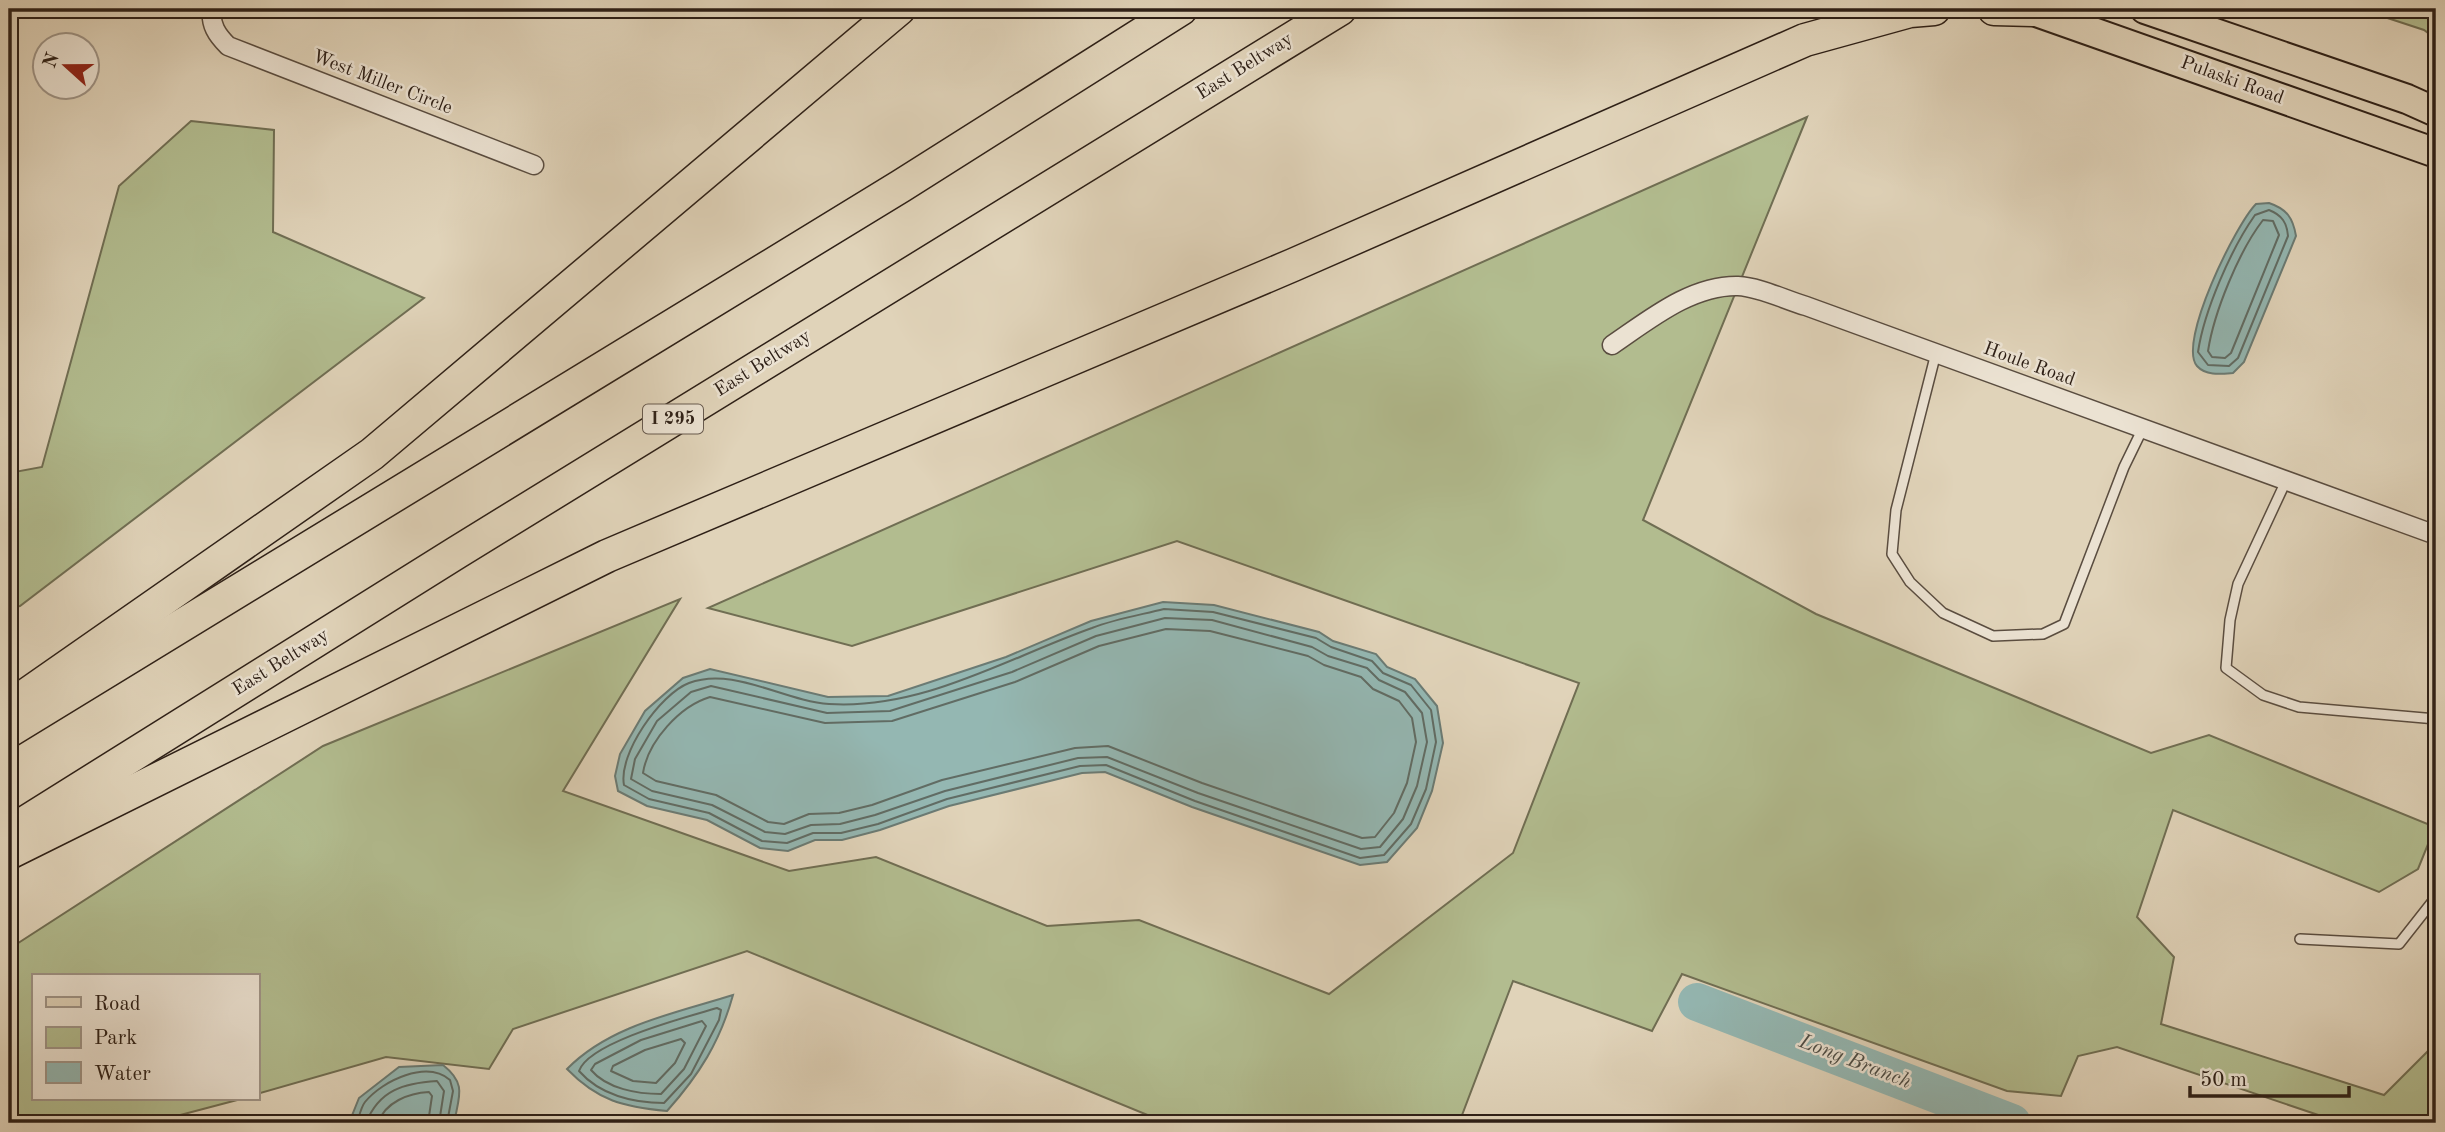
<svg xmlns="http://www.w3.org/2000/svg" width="2445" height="1132" font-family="'Old Standard TT',serif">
	<rect width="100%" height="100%" fill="#e0d3b9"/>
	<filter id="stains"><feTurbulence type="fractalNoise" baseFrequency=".00286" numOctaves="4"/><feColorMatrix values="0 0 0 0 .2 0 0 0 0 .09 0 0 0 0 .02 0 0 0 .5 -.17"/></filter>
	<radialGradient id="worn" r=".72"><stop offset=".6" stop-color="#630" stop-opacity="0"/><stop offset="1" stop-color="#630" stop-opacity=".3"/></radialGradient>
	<g fill="#b2bc8f" stroke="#706e53" stroke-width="2">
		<polygon points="2360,9 2436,9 2436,39 2424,30"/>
		<polygon points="1807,117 1643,520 1816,614 2151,753 2209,735 2435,827 2418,869 2379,892 2173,810 2137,917 2174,957 2161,1024 2384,1095 2436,1043 2436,1123 2342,1123 2117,1047 2078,1056 2061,1096 2007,1091 1682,974 1652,1031 1513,981 1459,1123 1167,1123 747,951 513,1029 489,1069 386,1057 257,1094 257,976 33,976 33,1099 241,1099 150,1123 9,1123 9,949 323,746 680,599 563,791 789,871 876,857 1047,926 1139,920 1329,994 1513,853 1579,683 1177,541 852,646 708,608"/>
		<polygon points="191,121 274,130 273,232 424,298 20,606 9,608 9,473 42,467 119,186"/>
	</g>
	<g fill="#94b7b2" stroke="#6b7b74" stroke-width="2">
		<path d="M2269 203C2287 209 2293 218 2296 236L2244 362 2233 373C2221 374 2206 376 2197 366 2177 343 2236 224 2256 204Z"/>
		<polygon points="1163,602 1214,605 1319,632 1333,641 1376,654 1387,667 1415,679 1437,706 1443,743 1432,791 1417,828 1387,862 1360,865 1192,807 1105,772 1082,773 949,806 880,830 842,840 815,840 788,851 760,848 707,820 647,806 618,791 615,776 620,754 645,711 683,678 710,669 828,697 888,696 1006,657 1091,621"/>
		<path d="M733 995C720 1042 699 1075 667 1111 624 1107 598 1101 567 1069 610 1025 676 1013 733 995Z"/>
		<path d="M443 1065C467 1084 459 1096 454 1123H349L359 1098 399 1067Z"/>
	</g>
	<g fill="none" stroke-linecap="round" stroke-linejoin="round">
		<g stroke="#616c64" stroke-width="2">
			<path d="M2269 210C2282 215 2287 223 2288 236L2238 358 2229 366 2208 365 2198 352C2204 311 2231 249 2255 215Z"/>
			<path d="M2263 220 2273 221 2279 235 2231 353 2225 358 2212 357 2208 351C2214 312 2239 251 2263 220Z"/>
			<path d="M1164 609 1213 612 1316 638 1331 647 1372 661 1383 673 1411 685 1431 710 1436 742 1426 789 1411 824 1384 855 1360 858 1195 801 1106 765 1080 766 947 799 878 824 841 833H813L787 843 762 841 709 813 649 799 624 785C618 754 660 694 689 683 733 666 784 701 829 704 923 710 1007 658 1092 628 1115 619 1140 615 1164 609Z"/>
			<polygon points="1165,618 1212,620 1312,647 1328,656 1367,668 1379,680 1405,692 1422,713 1427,742 1417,786 1403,819 1380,847 1361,849 1198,793 1107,757 1078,758 945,791 875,815 840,824 811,825 785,834 765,832 712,805 652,791 631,779 635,759 657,721 691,692 711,686 827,713 890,711 1012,672 1096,636"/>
			<path d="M1166 629 1210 631 1308 656 1324 665 1361 677 1373 689 1399 701 1412 718 1416 742 1407 783 1394 813 1375 837 1362 838 1202 783 1108 746 1075 748 942 780 872 805 839 813 809 814 784 824 768 822 716 795 656 781 643 773C648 741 680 706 710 697L825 723 892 721 1015 682 1099 646Z"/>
			<path d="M717 1008 721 1010 719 1020 691 1074 664 1103C633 1103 600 1095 579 1071 589 1042 687 1017 717 1008Z"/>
			<path d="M702 1021 706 1026 684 1069 661 1094C638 1094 607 1089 591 1070L595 1064 641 1040Z"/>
			<polygon points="681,1039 685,1043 675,1063 656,1083 633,1081 611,1071 613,1066 645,1050"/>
			<path d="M357 1123C359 1117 361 1107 365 1102 383 1080 427 1060 450 1080L453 1091 447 1123"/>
			<path d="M366 1123C379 1090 404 1083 437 1081L444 1091 439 1123"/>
			<path d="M378 1123C385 1102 409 1093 429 1092L432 1096 428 1123"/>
		</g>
		<polyline stroke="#94b7b2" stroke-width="38" points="1697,1002 2012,1123"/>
		<g stroke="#5a4d40" stroke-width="12">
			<g id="lane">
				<polyline points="1936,353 1896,510 1892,554 1910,582 1943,613 1993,636 2043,634 2064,624 2124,467 2143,428"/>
				<polyline points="2286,481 2238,584 2230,620 2226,668 2263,695 2299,707 2436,719"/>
				<polyline points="2300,939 2399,944 2436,897"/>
			</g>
		</g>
		<g stroke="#5a4d40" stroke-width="21">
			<g id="street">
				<path d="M212 9C210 25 217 35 228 46L534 165"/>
				<path d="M1612 345C1649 320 1691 285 1738 286 1760 287 1785 300 1806 306L2436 535"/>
			</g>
		</g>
		<g stroke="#2e2017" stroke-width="32">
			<g id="primary">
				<polyline points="2028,9 2436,153"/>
				<polyline points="2145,9 2407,99 2436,112"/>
			</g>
		</g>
		<g stroke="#2e2017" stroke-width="35">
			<g id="highway">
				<polyline points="1994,9 2033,10"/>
				<polyline points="9,707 372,454 899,9"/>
				<polyline points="9,731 901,186 1181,9"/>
				<polyline points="10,832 456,553 1340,9"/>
				<polyline points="9,853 607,556 1293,265 1805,40 1910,11 1934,9"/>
			</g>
		</g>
		<use href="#lane" stroke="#ebe2d2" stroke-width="9"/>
		<use href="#street" stroke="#ebe2d2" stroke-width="18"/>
		<use href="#primary" stroke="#e0d3b9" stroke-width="28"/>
		<use href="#highway" stroke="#e0d3b9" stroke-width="32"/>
	</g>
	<g text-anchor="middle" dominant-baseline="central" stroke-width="5" stroke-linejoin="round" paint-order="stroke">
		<rect fill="#ebe2d2" stroke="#675a4f" stroke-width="2" x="643" y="404.5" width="60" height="29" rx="5"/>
		<g font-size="18" font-weight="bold" fill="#2e2017">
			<text x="673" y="419">I 295</text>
		</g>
		<g font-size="19" fill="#2e2017" stroke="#ebe2d2">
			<text transform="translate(1245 67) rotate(-32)">East Beltway</text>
			<text transform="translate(2232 81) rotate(20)">Pulaski Road</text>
			<text transform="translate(382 83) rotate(21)">West Miller Circle</text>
			<text transform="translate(763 364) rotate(-32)">East Beltway</text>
			<text transform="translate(2029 365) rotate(20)">Houle Road</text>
			<text transform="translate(281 663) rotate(-32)">East Beltway</text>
		</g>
		<g font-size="21" font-style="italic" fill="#4d4d46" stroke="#ebe2d2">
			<text transform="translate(1855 1062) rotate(21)">Long Branch</text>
		</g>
	</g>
	<rect width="2445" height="1132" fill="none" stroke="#e0d3b9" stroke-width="35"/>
	<rect x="10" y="10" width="2424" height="1111" fill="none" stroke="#2e2017" stroke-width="3.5"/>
	<rect x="18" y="18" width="2410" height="1097" fill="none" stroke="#2e2017" stroke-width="2"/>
	<rect x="32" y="974" width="228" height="126" fill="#ebe2d2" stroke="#9f9487" stroke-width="2"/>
	<rect x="46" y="997" width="35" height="10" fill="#e0d3b9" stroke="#9f9487" stroke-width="2"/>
	<text x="94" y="1010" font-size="21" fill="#2e2017">Road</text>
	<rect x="46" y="1027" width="35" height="21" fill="#b2bc8f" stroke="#9f9487" stroke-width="2"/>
	<text x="94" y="1044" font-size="21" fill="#2e2017">Park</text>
	<rect x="46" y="1062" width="35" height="21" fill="#94b7b2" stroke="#9f9487" stroke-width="2"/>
	<text x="94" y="1080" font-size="21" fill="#2e2017">Water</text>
	<g transform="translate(66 66) rotate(291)"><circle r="33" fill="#ebe2d2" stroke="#9f9487" stroke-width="2"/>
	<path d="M0-5L12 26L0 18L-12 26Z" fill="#8f2418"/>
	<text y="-10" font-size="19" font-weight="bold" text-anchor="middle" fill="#2e2017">N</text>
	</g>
	<path d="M2190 1086v10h159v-10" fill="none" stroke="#2e2017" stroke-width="3.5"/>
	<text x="2200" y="1086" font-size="21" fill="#2e2017" stroke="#ebe2d2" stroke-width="5" paint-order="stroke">50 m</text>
	<rect width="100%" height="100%" filter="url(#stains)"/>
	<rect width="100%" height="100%" fill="url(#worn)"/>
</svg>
